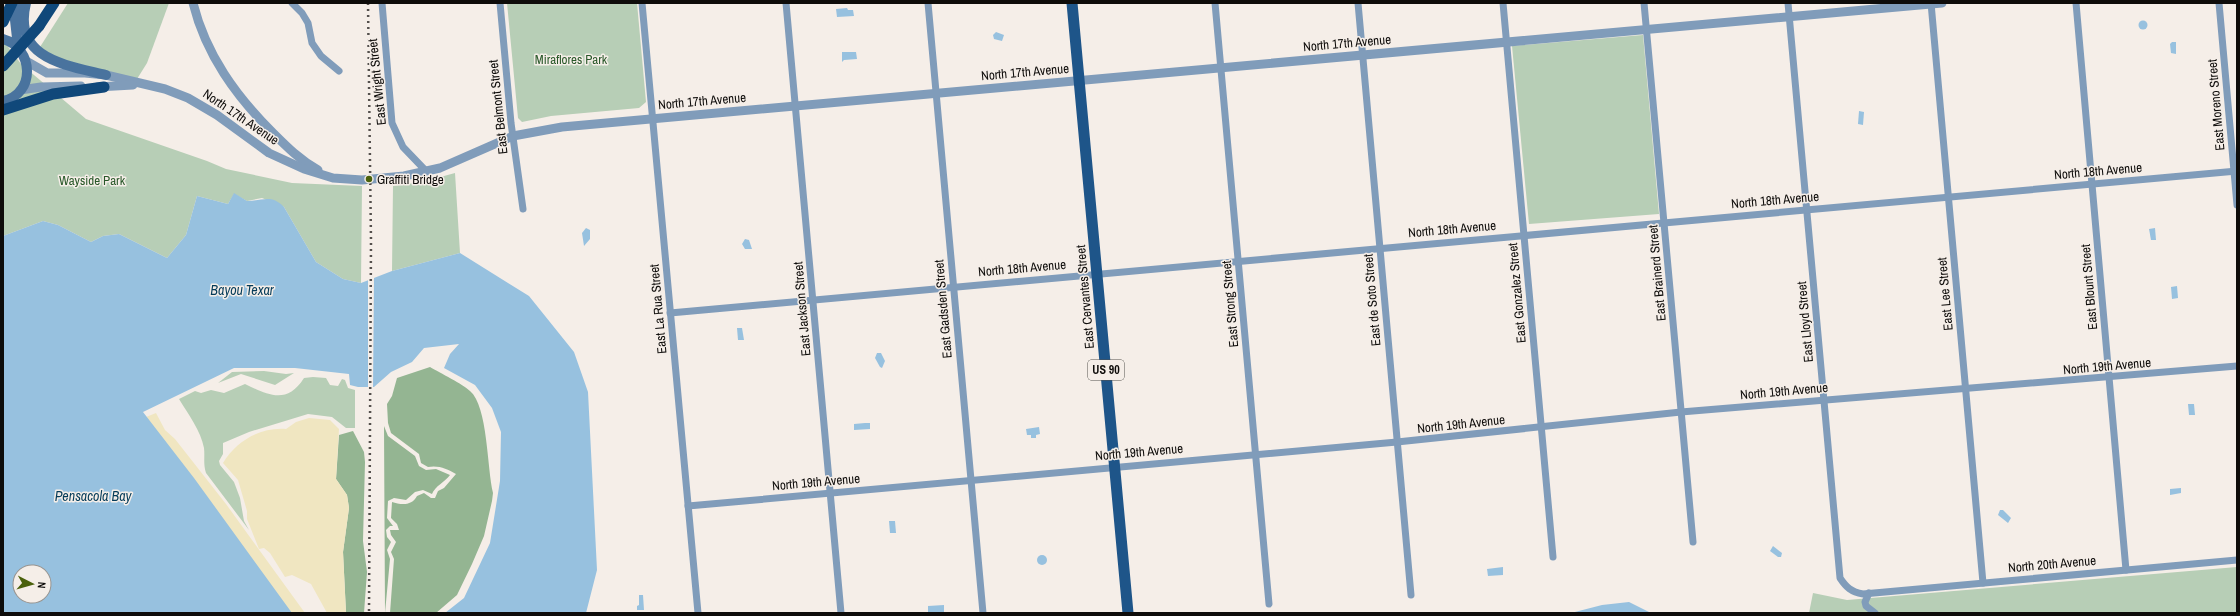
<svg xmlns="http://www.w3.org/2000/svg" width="2240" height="616" font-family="'Archivo Narrow',sans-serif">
	<rect width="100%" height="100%" fill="#f5eee8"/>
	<g fill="#b7ceb6">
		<polygon points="68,3 169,3 147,63 137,79 59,59 40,47"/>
		<polygon points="507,3 637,3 646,102 639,108 551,116 522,122 518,118"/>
		<polygon points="1643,35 1659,214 1529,224 1512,46"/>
		<polygon points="3,40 21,64 86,119 207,161 226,169 292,183 362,186 361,283 343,279 316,262 284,207 262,198 247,201 234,194 228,204 197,196 186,235 167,258 119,234 103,236 91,242 58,225 43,221 3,236"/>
		<polygon points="455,173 460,253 392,271 393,186 422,182"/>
		<polygon points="264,371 286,374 294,373 275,385 241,374 218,383 232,372"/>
		<path d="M313 377 326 378 330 385 338 386 342 379 345 380 348 388 355 390V428H346L332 417 308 414 249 432 223 443V454L219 461 220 465 234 482 240 498 244 521 249 530 206 473C203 464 205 457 204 448 201 431 188 414 179 399L195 391 201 393 211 390 224 393 245 384C268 395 287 405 304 378Z"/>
		<polygon points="2237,567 2237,613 1809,613 1813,593 1847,600"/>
	</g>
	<g fill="#94b592">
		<path d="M430 367C440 373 463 384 470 391 488 406 487 469 493 493L492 501 484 536 472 564 457 595 436 613H390L394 559 391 552 396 542 391 535 390 530H399L397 524 391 518 392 502C401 505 412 506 417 496L424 493 431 498H435L438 491 444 488 456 474C447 469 439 465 428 467L421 463 419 454 391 433 388 423 387 404 392 396 397 378Z"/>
		<path d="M384 426 388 436 415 456 419 466 426 470 436 469 450 475C445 482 435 486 432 494L423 490 415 492 406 500 394 498 388 501 387 518 393 526H390L386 530 387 537 391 542 387 550 390 559 385 613Z"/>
		<polygon points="353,431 364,452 365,462 363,541 367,572 364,613 346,613 343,552 349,508 347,495 336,479 339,435"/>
	</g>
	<g fill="#f0e6c1">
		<polygon points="156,413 165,430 175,439 226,504 305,613 291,613 146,417"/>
		<path d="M309 418 330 420 339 429 336 479 347 495 349 508 343 552 346 613H327L311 584 292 575 285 577 270 553 264 548 259 549 247 519V511L238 480 223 463C236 441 260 427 286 429L296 422Z"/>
	</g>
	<g fill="#97c1df" fill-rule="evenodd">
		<polygon points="847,8 848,10 853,10 854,16 837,17 836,9"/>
		<circle cx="2143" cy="25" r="4.5"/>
		<polygon points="996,32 1004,35 1002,41 994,39 993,35"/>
		<polygon points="2172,42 2176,42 2176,54 2171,53 2170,44"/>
		<polygon points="842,52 856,52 857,59 844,60 842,62"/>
		<polygon points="1859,111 1864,112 1863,125 1858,124"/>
		<path d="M234 193 247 201C263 201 271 194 284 207L316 262 343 279 361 283 392 271 460 253 529 296 574 352 588 392 597 570 586 613H445L464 598 490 543 500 481 501 432 492 408 475 385 444 368 450 354 459 344 424 348 412 362 391 372 374 387H358L350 385 349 374 295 368H234L143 412 194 478 292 613H3V236L43 221 58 225 91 242 103 236 119 234 167 258 186 235 197 196 228 204ZM20 572H44V596H20Z"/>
		<polygon points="586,228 590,230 590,239 584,246 582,233"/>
		<polygon points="2155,228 2156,240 2151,240 2149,229"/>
		<polygon points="745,239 749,240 752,249 745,249 742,244"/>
		<polygon points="2177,286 2178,298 2172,299 2171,287"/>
		<polygon points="737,328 742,328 744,340 738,340"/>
		<polygon points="877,353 881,353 885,361 882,368 880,367 875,358"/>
		<polygon points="2188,404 2194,404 2195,415 2189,415"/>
		<polygon points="865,423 870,423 870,429 854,430 854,424"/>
		<polygon points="1039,427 1040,434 1036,435 1036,438 1031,438 1031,435 1027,435 1026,429"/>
		<polygon points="2181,488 2181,493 2170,495 2170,489"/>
		<polygon points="2000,510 2003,510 2011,518 2008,523 1998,515"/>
		<polygon points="889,521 895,521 896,533 890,533"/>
		<polygon points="1773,546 1782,553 1781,557 1778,557 1770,551"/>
		<circle cx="1042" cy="560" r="5"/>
		<polygon points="1503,567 1503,575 1488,576 1487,569"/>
		<polygon points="639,595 643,595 644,610 637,610 637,606 639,605"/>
		<polygon points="1629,602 1651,613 1571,613 1602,605"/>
		<polygon points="944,605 944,613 928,613 928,606"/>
	</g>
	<polygon fill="#f5eee8" points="374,276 373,389 368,389 368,278"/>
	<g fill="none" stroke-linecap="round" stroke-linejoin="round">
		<g stroke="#809cba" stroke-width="7">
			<polyline points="292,3 302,13 308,23 312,43 321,56 339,71"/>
			<polyline points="382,3 392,123 403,147 426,171"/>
			<polyline points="500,3 511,123 523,209"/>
			<polyline points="642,3 698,613"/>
			<polyline points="786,3 841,613"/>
			<polyline points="928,3 983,613"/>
			<polyline points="1215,3 1269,604"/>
			<polyline points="1358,3 1411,595"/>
			<polyline points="1503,3 1553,557"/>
			<polyline points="1644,3 1693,542"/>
			<path d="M1788 3 1840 578C1846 587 1851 592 1863 594L2237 560"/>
			<polyline points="1931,3 1983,583"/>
			<polyline points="2076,3 2126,570"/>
			<polyline points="2219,3 2237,205"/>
			<polyline points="670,313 2237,171"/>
			<polyline points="688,506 1397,442 1681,412 2237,366"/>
			<polyline points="1869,593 1865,602 1866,606 1875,613"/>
		</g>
		<g stroke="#809cba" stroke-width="9">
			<path d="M193 3C206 55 236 96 273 133 287 147 300 160 318 170"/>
			<polyline points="26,61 47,73 85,73 106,75 165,89 188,98 217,115 269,153 304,169 333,178 362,180 404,176 440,168 513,136 562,127 1942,3"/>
			<polyline points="97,87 133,85"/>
			<polyline points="20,90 41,87 81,86"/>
		</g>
		<g stroke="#49739e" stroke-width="10">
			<path d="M26 3C12 59 66 65 106 75"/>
			<path d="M3 39C34 48 36 94 3 101"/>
			<polyline points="18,47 15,20 21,3"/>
		</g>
		<polyline stroke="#1e5589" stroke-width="11" points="1072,3 1128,613"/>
		<g stroke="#10487a" stroke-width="11">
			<polyline points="3,22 12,3"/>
			<polyline points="39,26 54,3"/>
			<polyline points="3,110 53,94 104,87"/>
		</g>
		<polyline stroke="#54504d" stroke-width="2.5" stroke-dasharray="2 4" stroke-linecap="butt" points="368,3 371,241 369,613"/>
		<polyline stroke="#10487a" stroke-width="11" points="3,66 39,26"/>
	</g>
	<circle fill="#4b610c" stroke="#f5eee8" stroke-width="1.5" cx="369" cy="179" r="4"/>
	<g text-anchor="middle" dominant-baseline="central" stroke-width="3" stroke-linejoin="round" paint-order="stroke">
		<rect fill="#f5eee8" stroke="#53504d" stroke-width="1" x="1088" y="360" width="36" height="20" rx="3"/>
		<g font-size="12" font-weight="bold" fill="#0e0c0a">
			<text x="1106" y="370">US 90</text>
		</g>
		<g font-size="13" fill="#0e0c0a" stroke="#f5eee8">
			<text transform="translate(1347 43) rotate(-5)">North 17th Avenue</text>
			<text transform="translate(1025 72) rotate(-5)">North 17th Avenue</text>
			<text transform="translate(377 82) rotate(-96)">East Wright Street</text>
			<text transform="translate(702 101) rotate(-5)">North 17th Avenue</text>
			<text transform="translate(2216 105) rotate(-95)">East Moreno Street</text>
			<text transform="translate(498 107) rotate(-96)">East Belmont Street</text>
			<text transform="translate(241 117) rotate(34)">North 17th Avenue</text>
			<text transform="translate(2098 171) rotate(-5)">North 18th Avenue</text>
			<text transform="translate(1775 200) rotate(-5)">North 18th Avenue</text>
			<text transform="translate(1452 229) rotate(-5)">North 18th Avenue</text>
			<text transform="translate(1022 268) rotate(-5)">North 18th Avenue</text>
			<text transform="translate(1657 273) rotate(-95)">East Brainerd Street</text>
			<text transform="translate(2089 287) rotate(-95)">East Blount Street</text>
			<text transform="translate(1517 293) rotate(-95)">East Gonzalez Street</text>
			<text transform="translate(1945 294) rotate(-95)">East Lee Street</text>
			<text transform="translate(1085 297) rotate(-95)">East Cervantes Street</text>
			<text transform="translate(1372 300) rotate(-95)">East de Soto Street</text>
			<text transform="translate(1230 304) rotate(-95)">East Strong Street</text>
			<text transform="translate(658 309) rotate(-95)">East La Rua Street</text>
			<text transform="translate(802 309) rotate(-95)">East Jackson Street</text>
			<text transform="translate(943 309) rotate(-95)">East Gadsden Street</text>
			<text transform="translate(1805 322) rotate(-95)">East Lloyd Street</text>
			<text transform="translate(2107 366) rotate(-5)">North 19th Avenue</text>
			<text transform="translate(1784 391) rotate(-5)">North 19th Avenue</text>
			<text transform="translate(1461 424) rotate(-6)">North 19th Avenue</text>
			<text transform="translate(1139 452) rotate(-5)">North 19th Avenue</text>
			<text transform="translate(816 482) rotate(-5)">North 19th Avenue</text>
			<text transform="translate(2052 564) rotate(-5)">North 20th Avenue</text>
		</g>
		<g font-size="13" fill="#295829" stroke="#f5eee8">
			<text x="571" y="59">Miraflores Park</text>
			<text x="92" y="180">Wayside Park</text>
		</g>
		<g font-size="13" fill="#0e0c0a" stroke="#f5eee8" text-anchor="start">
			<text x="377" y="179">Graffiti Bridge</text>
		</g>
		<g font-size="14" font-style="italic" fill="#043b59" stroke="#f5eee8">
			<text x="242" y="290">Bayou Texar</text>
			<text x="93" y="496">Pensacola Bay</text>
		</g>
	</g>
	<rect width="2240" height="616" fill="none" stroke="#0e0c0a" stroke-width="8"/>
	<g transform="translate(32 584) rotate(96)"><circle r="19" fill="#f5eee8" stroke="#99948f"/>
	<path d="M0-3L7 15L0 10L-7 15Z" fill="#4b610c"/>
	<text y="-6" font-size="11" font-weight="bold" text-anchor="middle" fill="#0e0c0a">N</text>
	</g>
</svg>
